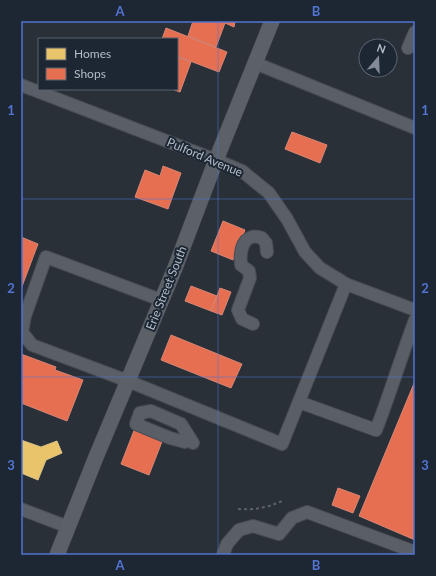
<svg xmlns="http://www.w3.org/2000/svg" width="436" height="576" font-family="Lato,sans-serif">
	<rect width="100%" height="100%" fill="#2a3038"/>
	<polygon fill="#e9c46a" stroke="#d9c286" points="21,440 41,447 57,441 62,453 46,460 38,480 21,473"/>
	<g fill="#e76f51" stroke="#d88675">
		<polygon points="193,21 235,21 234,27 225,23 216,47 188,36"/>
		<polygon points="166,28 227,52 219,72 177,56 177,39 162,39"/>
		<polygon points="177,57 191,62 180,92 172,89 177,89"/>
		<polygon points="292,132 327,145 320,163 285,149"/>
		<polygon points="163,166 181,173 168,209 135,197 145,170 160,176"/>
		<polygon points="223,221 245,230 233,260 211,251"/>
		<polygon points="21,237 38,244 21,289"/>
		<polygon points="191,286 217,296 211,311 185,301"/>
		<polygon points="220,288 231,292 222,315 211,311"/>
		<polygon points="171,335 242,364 231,388 161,360"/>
		<polygon points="21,354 56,367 55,370 83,380 67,421 21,403"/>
		<polygon points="415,381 415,540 359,516"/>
		<polygon points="135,428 163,439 149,475 121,464"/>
		<polygon points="338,488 360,496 353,513 332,505"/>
	</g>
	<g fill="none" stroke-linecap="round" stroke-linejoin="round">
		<g stroke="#484c53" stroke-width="14">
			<g id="minor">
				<polyline points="408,48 415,32"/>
				<polyline points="255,63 415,128"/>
				<polyline points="21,85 216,160 242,171 269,193 287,219 305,252 320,268 346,284 415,310"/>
				<polyline points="161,300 46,257 25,316 22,332 32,345 128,381 282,444 346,284"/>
				<path d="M253 324 242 319 238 310 250 278 249 271 241 265C240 255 241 240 252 237 255 236 259 237 262 238L266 243 267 252"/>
				<path d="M299 402 376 430C390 394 401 357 415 320"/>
				<polyline points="185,442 170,438 136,424 140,413 151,411 181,424 193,443"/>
				<polyline points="21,509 68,527"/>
				<polyline points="223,555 227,544 239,530 253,526 279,534 292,518 307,512 415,552"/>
			</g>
		</g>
		<g stroke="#484c55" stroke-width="16">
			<polyline id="major" points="57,555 96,457 175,268 216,160 272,21"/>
		</g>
		<path stroke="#5d636a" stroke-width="2" stroke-dasharray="3 3" stroke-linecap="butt" d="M238 509C254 510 267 508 282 501"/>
		<use href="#minor" stroke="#5a5e66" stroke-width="12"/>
		<use href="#major" stroke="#5c6168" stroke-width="15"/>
	</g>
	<path fill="none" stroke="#5274d3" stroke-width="1" stroke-opacity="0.55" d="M218 21V555M21 199H415M21 377H415"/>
	<g text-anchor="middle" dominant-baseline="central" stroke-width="4" stroke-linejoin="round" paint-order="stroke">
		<g font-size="12" fill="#b4bcc9" stroke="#1d2633">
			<text transform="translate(205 157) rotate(23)">Pulford Avenue</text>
			<text transform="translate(166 288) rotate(-68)">Erie Street South</text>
		</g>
	</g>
	<rect width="436" height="576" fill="none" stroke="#1d2633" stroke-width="44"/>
	<rect x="38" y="38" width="140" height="52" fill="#1d2633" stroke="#59626f"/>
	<rect x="46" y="48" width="20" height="12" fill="#e9c46a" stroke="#59626f"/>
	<text x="74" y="58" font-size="12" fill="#b4bcc9">Homes</text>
	<rect x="46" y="68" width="20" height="12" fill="#e76f51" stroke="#59626f"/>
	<text x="74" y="78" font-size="12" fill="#b4bcc9">Shops</text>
	<g transform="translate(378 58) rotate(19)"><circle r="19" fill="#1d2633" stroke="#59626f"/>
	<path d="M0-3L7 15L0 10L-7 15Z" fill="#848b96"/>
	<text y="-6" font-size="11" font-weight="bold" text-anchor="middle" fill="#b4bcc9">N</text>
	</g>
	<rect x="22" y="22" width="392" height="532" fill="none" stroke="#5274d3" stroke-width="1.5"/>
	<g font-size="13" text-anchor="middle" font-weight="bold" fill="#5274d3">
		<text x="120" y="16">A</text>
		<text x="316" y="16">B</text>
		<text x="11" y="115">1</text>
		<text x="425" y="115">1</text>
		<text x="11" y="293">2</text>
		<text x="425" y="293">2</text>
		<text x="11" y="470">3</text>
		<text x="425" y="470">3</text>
		<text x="120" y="570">A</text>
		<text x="316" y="570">B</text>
	</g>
</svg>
